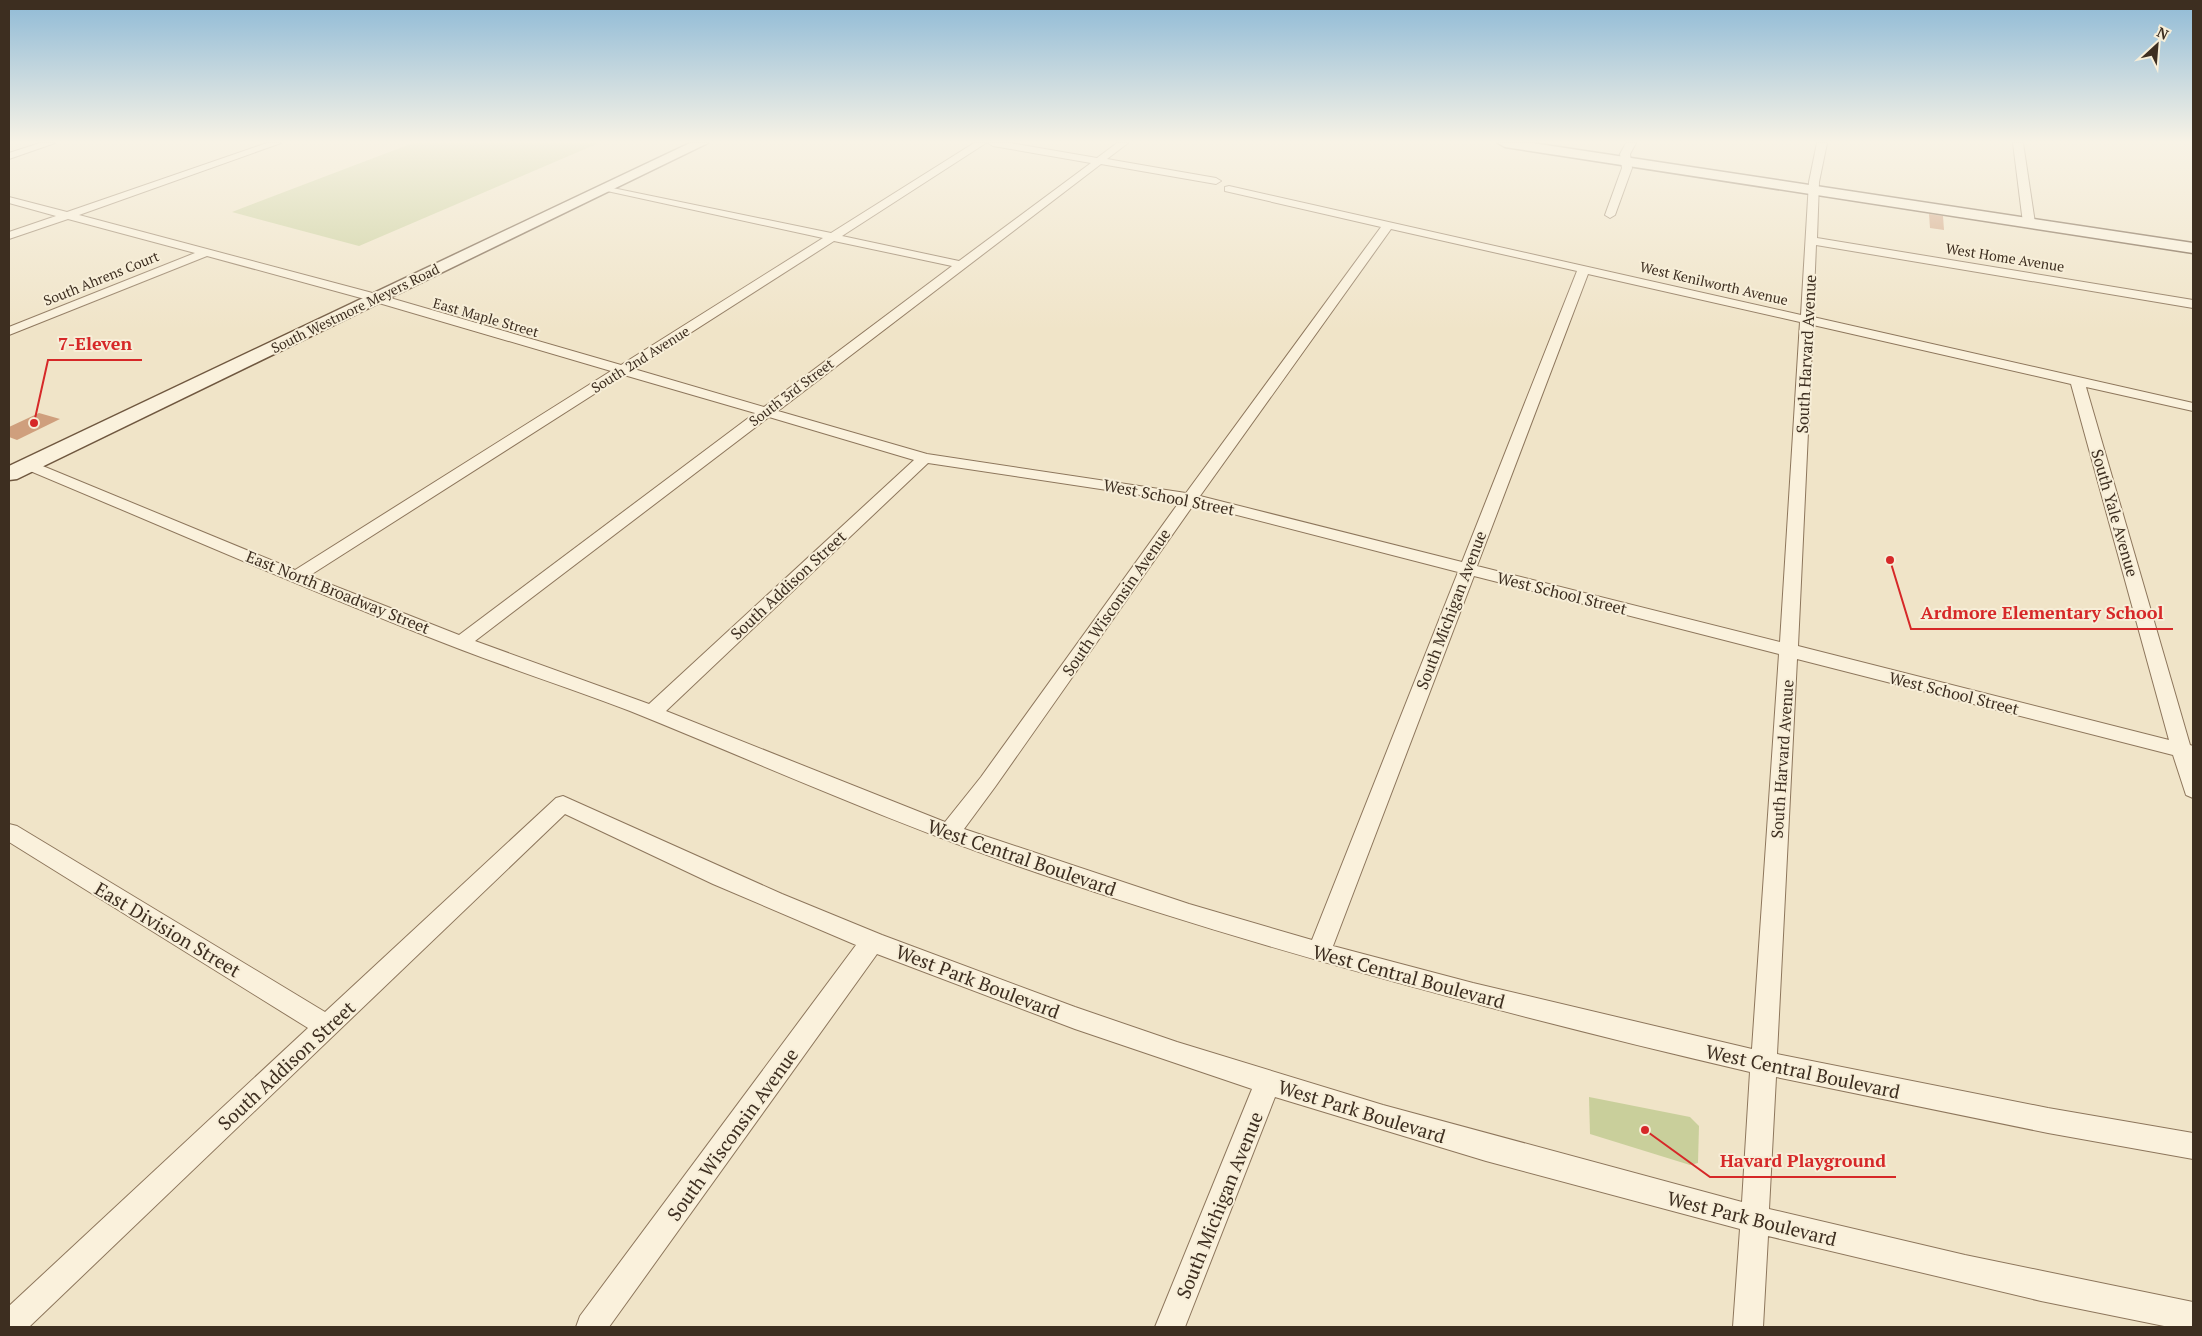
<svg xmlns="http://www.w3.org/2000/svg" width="2202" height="1336" font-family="'PT Serif',serif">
	<rect width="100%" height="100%" fill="#f0e4c8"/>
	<g fill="#c9cf9b">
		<polygon points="413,143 599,143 359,246 232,212"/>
		<polygon points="1589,1097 1690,1117 1699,1126 1698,1163 1690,1165 1590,1134"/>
	</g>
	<g fill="#cf9f7d">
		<polygon points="1929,214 1943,216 1944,230 1930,228"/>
		<polygon points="39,413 60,419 17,440 9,437 9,427"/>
	</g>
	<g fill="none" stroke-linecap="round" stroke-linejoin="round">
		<g stroke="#8d765c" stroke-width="2">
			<g id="street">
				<polygon points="40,143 55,143 9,159 9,153"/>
				<path d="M267 143H281L79 215 380 295 621 365 823 238 607 191 603 190V186L831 233 974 143H986L842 236 959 261 1091 163 993 146 988 143H1010L1097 158 1117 143H1128L1107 159 1216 178 1221 181 1216 184 1101 164 778 411 927 454 1186 493 1381 227 1225 191V187L1229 186 1801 315 1809 182 1817 143H1827L1819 182 1817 238 2193 300V308L1816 245 1813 317 2193 403V411L2086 387 2190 745 2193 746V798L2186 795 2173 755 1797 659 1777 1054 2048 1108 2193 1133V1159L2048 1133 1776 1077 1769 1209 1965 1255 2193 1302V1327H2169L2041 1301 1768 1236 1763 1327H1733L1740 1229 1486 1161 1275 1097 1185 1327H1155L1252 1089 1075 1029 877 954 609 1327H576L580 1316 856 945 713 884 565 814 29 1327H9V1306L308 1028 9 842V824L17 826 325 1012 556 798 563 796 782 894 882 935 1075 1007 1177 1042 1383 1105 1742 1202 1750 1072C1511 1016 1274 953 1041 874 901 827 766 766 630 711 573 689 514 670 457 648 311 592 167 528 23 468L20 465 23 462H33L295 570 611 371 372 301 207 256 9 335V327L195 253 68 219 9 239V232L56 216 9 203V197L67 212ZM1391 229 1577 271 1462 562 1200 496ZM834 241 952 266 764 407 634 369ZM1588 274 1800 322 1780 642 1477 566ZM1813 325 2071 384 2169 740 1798 646ZM624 375 755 413 459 635 309 576ZM769 417 914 460 649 704 475 641ZM928 463 1180 501 981 777 945 822 666 711ZM1194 504 1458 572 1312 940 1189 904 964 829 995 787ZM1474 576 1779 654 1752 1049 1473 983 1333 946Z"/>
				<polygon points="1626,143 1636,143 1630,154 1632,168 1615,215 1610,218 1605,215 1622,168 1620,154"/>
				<polygon points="2013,143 2023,143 2035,223 2029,226 2023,223"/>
			</g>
		</g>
		<g stroke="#6f573f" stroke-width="3">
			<g id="secondary">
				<polygon points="690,143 708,143 17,479 9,480 9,466"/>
				<polygon points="1498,143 1532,143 2193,243 2193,253 1505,147"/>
			</g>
		</g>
		<use href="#street" fill="#faf1dc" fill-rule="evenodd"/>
		<use href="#secondary" fill="#faf1dc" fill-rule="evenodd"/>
	</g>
	<linearGradient id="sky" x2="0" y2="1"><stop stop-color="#8fbad6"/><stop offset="0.43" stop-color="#f8f3e6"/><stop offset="1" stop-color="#f8f3e6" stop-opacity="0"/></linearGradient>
	<rect width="2202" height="330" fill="url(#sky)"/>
	<g text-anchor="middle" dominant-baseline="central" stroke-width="4" stroke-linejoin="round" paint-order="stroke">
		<g font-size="14" fill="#3d2e20" stroke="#f7eed8">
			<text transform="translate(2005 257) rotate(9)">West Home Avenue</text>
			<text transform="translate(101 278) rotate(-22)">South Ahrens Court</text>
			<text transform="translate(1714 283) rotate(13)">West Kenilworth Avenue</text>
			<text transform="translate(355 308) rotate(-26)">South Westmore Meyers Road</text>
			<text transform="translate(486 317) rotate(16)">East Maple Street</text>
			<text transform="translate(640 359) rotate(-32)">South 2nd Avenue</text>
			<text transform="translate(791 392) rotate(-37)">South 3rd Street</text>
		</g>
		<g font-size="16" fill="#3d2e20" stroke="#f7eed8">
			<text transform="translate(1806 354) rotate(-87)">South Harvard Avenue</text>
			<text transform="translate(1169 497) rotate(11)">West School Street</text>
			<text transform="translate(2115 513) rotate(74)">South Yale Avenue</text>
			<text transform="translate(788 585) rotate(-43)">South Addison Street</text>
			<text transform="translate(338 592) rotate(22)">East North Broadway Street</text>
			<text transform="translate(1562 593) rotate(14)">West School Street</text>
			<text transform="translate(1116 602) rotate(-55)">South Wisconsin Avenue</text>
			<text transform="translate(1451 610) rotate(-69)">South Michigan Avenue</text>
			<text transform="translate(1954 693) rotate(14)">West School Street</text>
			<text transform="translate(1782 759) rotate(-86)">South Harvard Avenue</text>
		</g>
		<g font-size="19" fill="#3d2e20" stroke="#f7eed8">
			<text transform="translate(1022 857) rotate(19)">West Central Boulevard</text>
			<text transform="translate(168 929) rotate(31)">East Division Street</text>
			<text transform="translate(1409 976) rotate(15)">West Central Boulevard</text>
			<text transform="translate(978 981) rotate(21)">West Park Boulevard</text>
			<text transform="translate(286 1065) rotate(-43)">South Addison Street</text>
			<text transform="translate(1803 1071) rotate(12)">West Central Boulevard</text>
			<text transform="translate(1362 1111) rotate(17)">West Park Boulevard</text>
			<text transform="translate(732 1134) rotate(-54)">South Wisconsin Avenue</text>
			<text transform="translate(1219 1205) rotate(-68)">South Michigan Avenue</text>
			<text transform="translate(1752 1218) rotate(14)">West Park Boulevard</text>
		</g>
	</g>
	<path fill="none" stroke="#d62828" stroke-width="2" d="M34 423L48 360H142M1890 560L1911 629H2173M1645 1130L1710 1177H1896"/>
	<g fill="#d62828" stroke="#f7eed8" stroke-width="2">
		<circle cx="34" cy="423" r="5"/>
		<circle cx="1890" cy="560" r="5"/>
		<circle cx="1645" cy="1130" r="5"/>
	</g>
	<g font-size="18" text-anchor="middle" font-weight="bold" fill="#d62828" stroke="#f7eed8" stroke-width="4" stroke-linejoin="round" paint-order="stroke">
		<text x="95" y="350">7-Eleven</text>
		<text x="2042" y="619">Ardmore Elementary School</text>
		<text x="1803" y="1167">Havard Playground</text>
	</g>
	<rect width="2202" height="1336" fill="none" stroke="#3d2e20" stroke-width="20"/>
	<g transform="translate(2157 45) rotate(26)" stroke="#f7eed8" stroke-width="4" paint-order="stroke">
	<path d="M0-4L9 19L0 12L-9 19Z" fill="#3d2e20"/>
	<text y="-8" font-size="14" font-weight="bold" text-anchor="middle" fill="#3d2e20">N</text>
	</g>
</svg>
